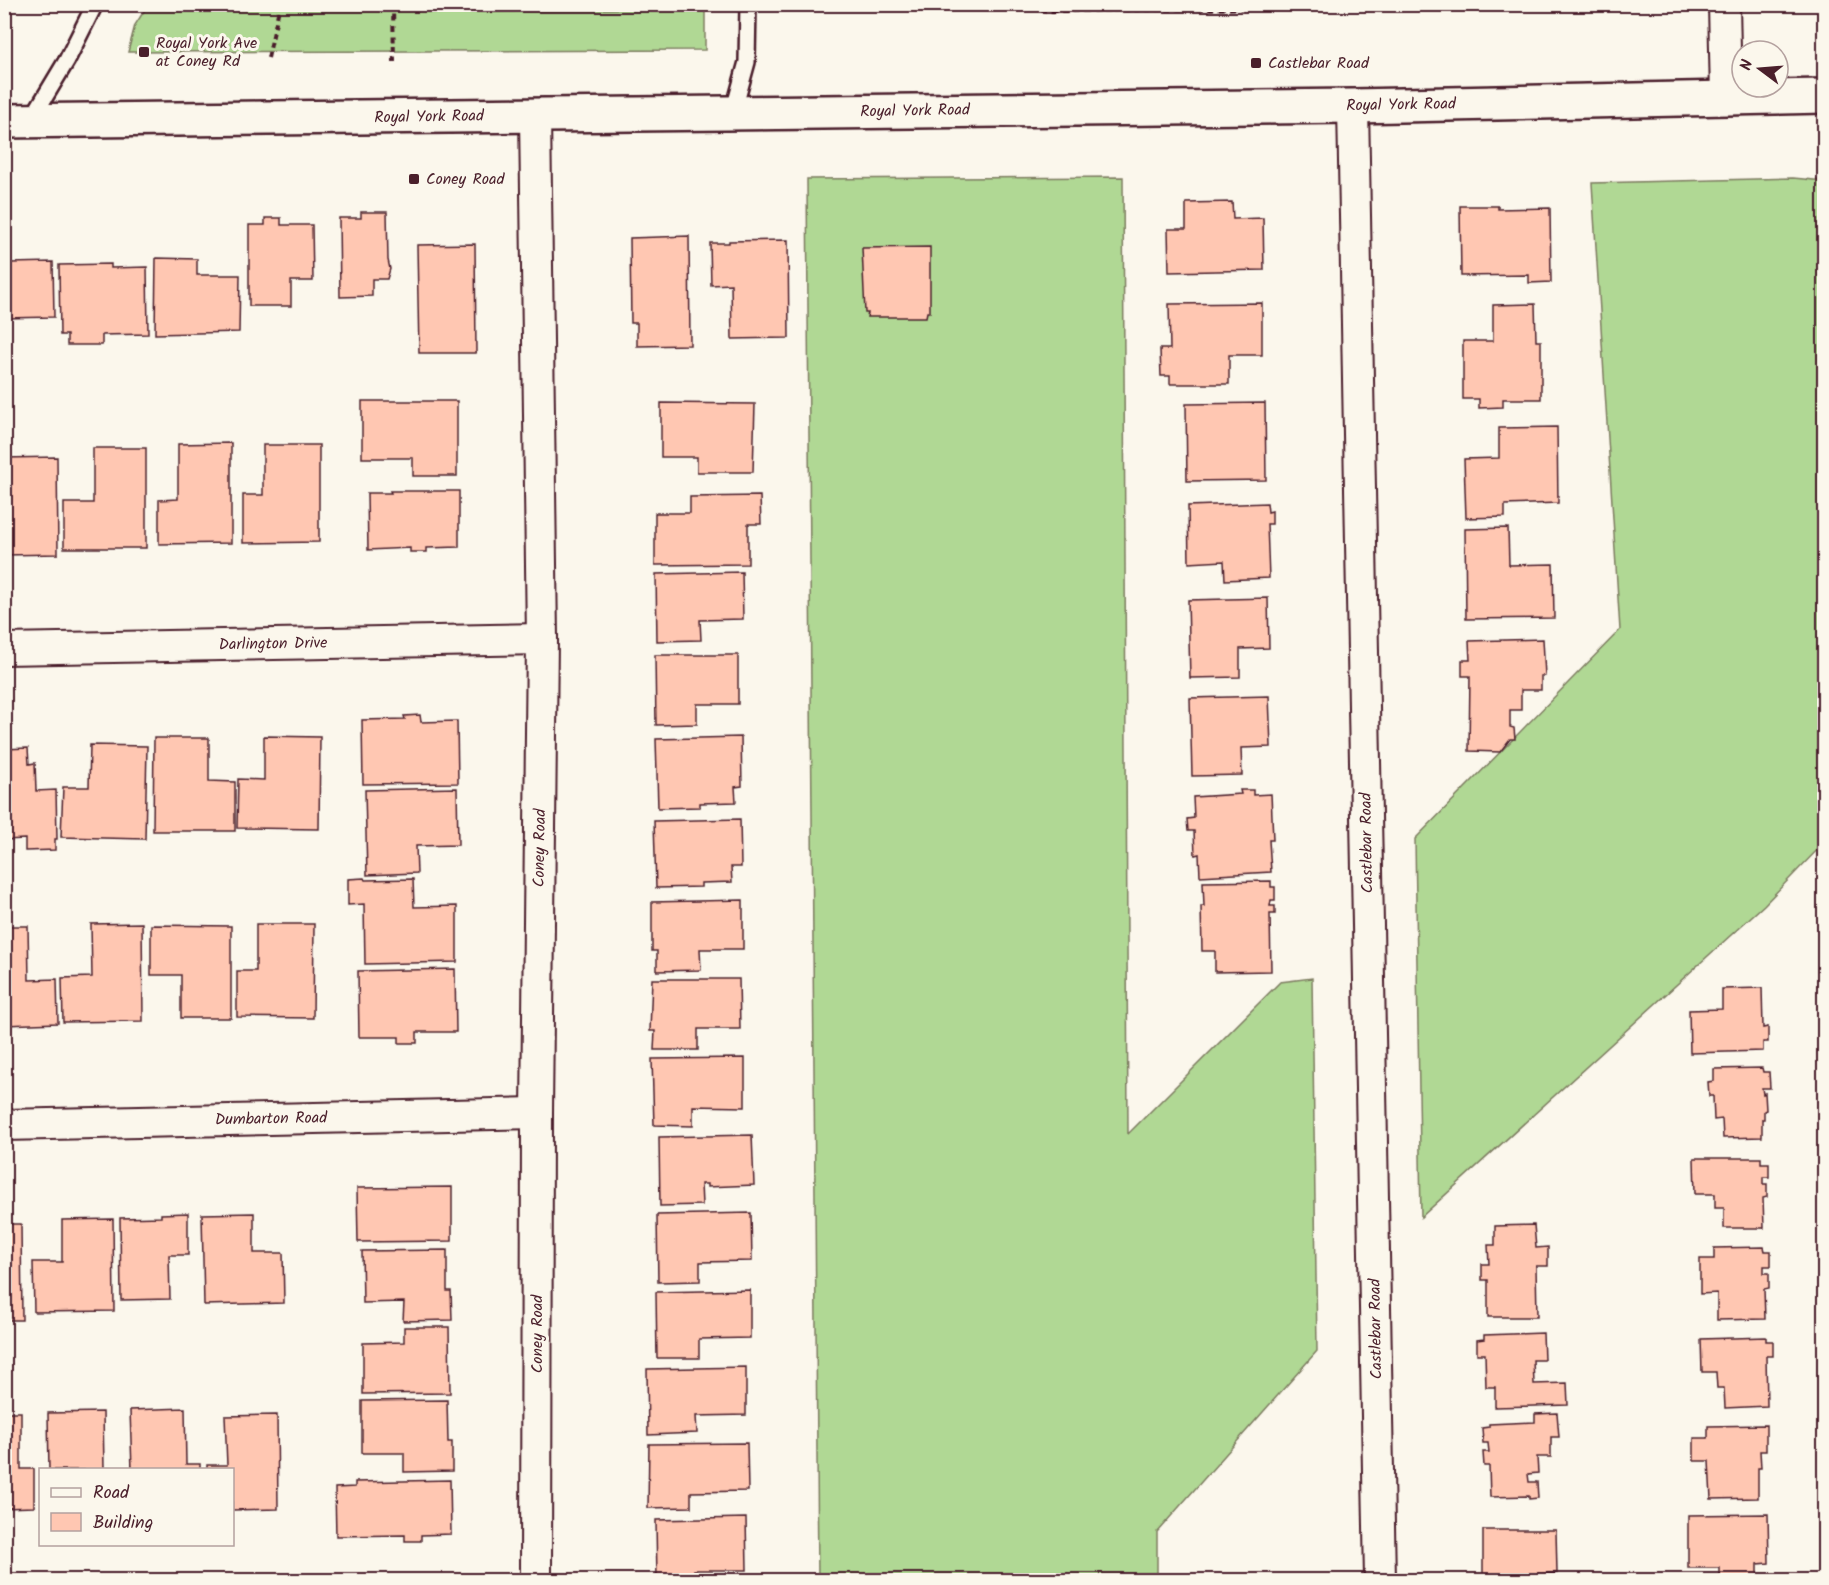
<svg xmlns="http://www.w3.org/2000/svg" width="1829" height="1585" font-family="Kalam,sans-serif">
	<rect width="100%" height="100%" fill="#fbf7ec"/>
	<filter id="ink" filterUnits="userSpaceOnUse"><feTurbulence type="fractalNoise" baseFrequency=".0167" numOctaves="2"/><feDisplacementMap in="SourceGraphic" scale="12" xChannelSelector="R" yChannelSelector="G"/><feConvolveMatrix kernelMatrix="1 2 1 2 8 2 1 2 1" color-interpolation-filters="sRGB"/></filter>
	<g filter="url(#ink)">
		<g fill="#b0d894" stroke="#7d7c60" stroke-width="1.5">
			<polygon points="490,5 490,12 680,7 680,5 705,5 705,50 128,52 135,25 148,5"/>
			<polygon points="1123,177 1128,1134 1280,982 1312,978 1317,1351 1157,1532 1157,1580 818,1580 807,179"/>
			<polygon points="1793,178 1824,181 1824,843 1764,905 1421,1217 1415,839 1620,630 1592,183"/>
		</g>
		<g fill="#ffc7b2" stroke="#4a1f2b" stroke-width="1.5">
			<polygon points="1232,202 1233,219 1263,218 1264,270 1169,272 1168,229 1186,229 1186,203"/>
			<polygon points="1460,206 1498,206 1498,209 1550,208 1551,282 1529,283 1529,275 1461,276"/>
			<polygon points="361,212 387,212 388,260 390,269 387,279 372,279 372,296 340,297 339,218 361,218"/>
			<polygon points="265,218 281,218 281,225 312,225 313,281 291,281 291,306 249,306 249,225 265,225"/>
			<polygon points="689,236 690,345 637,346 637,323 631,323 630,238"/>
			<polygon points="788,240 789,338 732,339 731,284 711,285 710,243 729,243 729,241"/>
			<polygon points="475,244 476,353 419,353 417,245"/>
			<polygon points="930,247 930,312 927,312 926,317 867,317 868,313 865,313 862,248"/>
			<polygon points="4,249 11,249 11,263 53,262 54,317 4,318"/>
			<polygon points="156,258 197,259 197,275 240,275 239,332 155,334"/>
			<polygon points="111,264 111,268 147,267 148,334 102,335 102,345 67,345 67,335 60,335 59,265"/>
			<polygon points="1262,303 1262,355 1229,355 1229,384 1170,384 1170,376 1161,376 1160,349 1170,349 1169,304"/>
			<polygon points="1535,304 1536,341 1541,341 1541,399 1503,399 1503,407 1479,408 1479,399 1463,399 1463,341 1493,341 1493,305"/>
			<polygon points="362,401 457,401 457,476 413,476 413,458 362,458"/>
			<polygon points="661,403 755,404 753,472 697,472 697,457 661,457"/>
			<polygon points="1265,403 1266,480 1187,481 1186,404"/>
			<polygon points="1557,427 1558,503 1505,505 1505,517 1466,518 1464,459 1499,458 1499,428"/>
			<polygon points="231,443 231,543 159,544 159,500 178,499 178,444"/>
			<polygon points="263,445 319,445 319,542 243,543 243,495 263,495"/>
			<polygon points="93,448 146,448 146,548 64,548 64,503 93,503"/>
			<polygon points="57,457 58,554 4,555 4,458"/>
			<polygon points="390,491 459,491 459,547 426,548 426,552 410,552 410,548 368,550 367,493 391,493"/>
			<polygon points="760,496 761,524 748,524 748,564 655,565 655,513 690,513 690,497"/>
			<polygon points="1267,503 1268,512 1272,511 1272,524 1267,524 1269,578 1225,580 1224,561 1189,563 1188,506"/>
			<polygon points="1508,528 1509,565 1553,564 1554,618 1466,619 1465,529"/>
			<polygon points="742,572 743,619 700,620 701,640 657,641 656,574"/>
			<polygon points="1268,598 1269,648 1240,649 1240,677 1190,678 1188,600"/>
			<polygon points="1543,639 1545,676 1541,676 1541,690 1521,690 1521,710 1510,710 1510,727 1514,728 1515,739 1510,739 1500,752 1469,751 1470,676 1462,676 1462,660 1470,660 1469,641"/>
			<polygon points="655,655 738,655 738,704 697,704 697,724 656,725"/>
			<polygon points="1269,696 1271,747 1241,748 1242,775 1192,776 1190,698"/>
			<polygon points="420,715 421,722 457,721 458,783 363,784 362,720 405,719 404,716"/>
			<polygon points="264,736 320,737 319,829 237,828 238,779 264,780"/>
			<polygon points="741,737 742,786 735,787 736,802 700,803 700,807 658,808 656,739"/>
			<polygon points="154,738 209,738 209,781 235,782 235,831 153,831"/>
			<polygon points="90,745 147,746 145,839 61,837 63,787 89,787"/>
			<polygon points="28,748 29,764 35,763 36,791 56,790 57,839 55,839 55,850 25,851 25,839 4,840 4,749"/>
			<polygon points="457,788 458,845 416,846 417,873 367,875 365,790"/>
			<polygon points="1240,790 1253,790 1253,795 1271,794 1273,840 1269,840 1271,872 1200,876 1199,854 1195,855 1194,831 1188,831 1187,819 1194,818 1193,797 1241,794"/>
			<polygon points="740,819 741,867 731,867 732,882 701,883 701,887 656,888 654,821"/>
			<polygon points="364,878 365,880 413,879 414,907 457,906 457,962 365,964 364,904 348,905 348,879"/>
			<polygon points="1271,881 1271,887 1275,887 1275,900 1271,900 1270,906 1275,906 1275,914 1270,914 1271,971 1215,972 1215,951 1202,951 1201,906 1204,906 1203,882"/>
			<polygon points="743,900 743,949 700,949 701,970 657,971 657,951 652,951 652,902"/>
			<polygon points="142,923 143,1021 63,1022 62,978 92,977 91,924"/>
			<polygon points="256,924 314,924 313,1018 237,1017 237,971 256,971"/>
			<polygon points="151,925 231,926 231,1018 181,1018 181,975 151,975"/>
			<polygon points="4,926 28,926 29,980 57,979 58,1023 4,1025"/>
			<polygon points="455,969 456,1032 417,1032 417,1043 399,1043 399,1037 359,1037 358,971"/>
			<polygon points="652,979 739,979 740,1029 698,1029 698,1050 654,1050 655,1031 650,1031"/>
			<polygon points="1762,988 1763,1028 1768,1027 1768,1042 1763,1042 1763,1051 1690,1053 1689,1010 1722,1009 1722,989"/>
			<polygon points="745,1058 745,1107 693,1106 693,1126 654,1125 652,1059"/>
			<polygon points="1762,1068 1763,1072 1769,1072 1770,1088 1762,1088 1763,1094 1765,1093 1766,1110 1764,1111 1764,1119 1762,1119 1762,1137 1723,1138 1722,1119 1714,1120 1713,1096 1709,1096 1708,1082 1714,1081 1714,1069"/>
			<polygon points="752,1135 754,1185 707,1187 707,1184 701,1184 702,1205 660,1206 659,1137"/>
			<polygon points="1694,1158 1761,1158 1761,1163 1769,1163 1769,1177 1763,1177 1763,1184 1767,1184 1767,1197 1763,1198 1764,1228 1724,1228 1724,1208 1715,1208 1715,1194 1695,1194"/>
			<polygon points="452,1187 452,1241 358,1242 357,1188"/>
			<polygon points="188,1213 188,1255 169,1255 170,1299 121,1300 120,1218 161,1217 161,1214"/>
			<polygon points="254,1213 254,1253 283,1253 284,1303 204,1305 202,1214"/>
			<polygon points="751,1213 752,1261 700,1262 700,1281 658,1282 657,1215"/>
			<polygon points="113,1219 114,1311 34,1312 33,1262 62,1262 62,1220"/>
			<polygon points="4,1224 21,1224 22,1320 4,1320"/>
			<polygon points="1534,1225 1536,1248 1548,1247 1548,1266 1536,1266 1537,1317 1488,1317 1488,1280 1482,1280 1482,1264 1489,1264 1488,1245 1495,1245 1495,1226"/>
			<polygon points="1764,1247 1765,1251 1771,1251 1771,1266 1764,1266 1764,1273 1769,1273 1769,1288 1764,1289 1765,1319 1717,1320 1717,1293 1700,1294 1700,1259 1714,1259 1714,1248"/>
			<polygon points="447,1250 447,1291 451,1291 452,1320 403,1321 404,1302 363,1303 362,1251"/>
			<polygon points="750,1290 750,1338 699,1339 699,1358 657,1358 656,1292"/>
			<polygon points="404,1327 449,1327 450,1393 363,1394 363,1343 404,1342"/>
			<polygon points="1543,1333 1544,1360 1533,1360 1534,1384 1567,1383 1568,1405 1495,1407 1495,1387 1486,1387 1485,1354 1477,1354 1477,1340 1484,1339 1484,1335"/>
			<polygon points="1766,1337 1766,1341 1773,1341 1773,1356 1766,1356 1767,1406 1725,1408 1724,1388 1717,1388 1716,1372 1702,1372 1701,1339"/>
			<polygon points="746,1367 746,1415 696,1416 697,1433 648,1435 647,1369"/>
			<polygon points="447,1400 448,1442 452,1442 452,1471 404,1472 404,1453 362,1453 362,1401"/>
			<polygon points="185,1408 186,1464 200,1464 200,1470 132,1470 130,1410"/>
			<polygon points="4,1412 21,1412 21,1469 34,1469 34,1507 4,1508"/>
			<polygon points="103,1412 104,1469 117,1470 49,1470 48,1413"/>
			<polygon points="1557,1413 1559,1437 1551,1437 1551,1457 1537,1457 1538,1473 1528,1474 1529,1482 1537,1482 1538,1498 1529,1499 1529,1496 1490,1497 1489,1466 1484,1466 1483,1452 1489,1452 1488,1443 1483,1443 1482,1428 1489,1427 1489,1424 1535,1422 1535,1414"/>
			<polygon points="277,1415 278,1509 232,1510 232,1470 207,1470 207,1465 227,1465 225,1416"/>
			<polygon points="1766,1425 1766,1451 1760,1451 1761,1468 1758,1468 1758,1498 1711,1499 1709,1461 1694,1461 1694,1438 1708,1438 1708,1426"/>
			<polygon points="747,1443 748,1491 691,1492 691,1507 648,1508 649,1444"/>
			<polygon points="450,1480 451,1534 421,1535 421,1541 405,1541 405,1535 336,1536 335,1488 355,1487 355,1482"/>
			<polygon points="1768,1514 1769,1563 1758,1564 1758,1580 1720,1580 1720,1568 1688,1568 1688,1515"/>
			<polygon points="746,1518 747,1570 694,1570 694,1580 657,1580 656,1520"/>
			<polygon points="1483,1530 1556,1530 1557,1573 1537,1574 1537,1580 1483,1580"/>
		</g>
		<g fill="none" stroke-linecap="round" stroke-linejoin="round">
			<g stroke="#4a1f2b" stroke-width="20">
				<g id="lane">
					<polyline points="733,113 747,62 748,4"/>
					<polyline points="31,120 67,60 95,4"/>
				</g>
			</g>
			<g stroke="#4a1f2b" stroke-width="34">
				<g id="street">
					<polyline points="1724,4 1726,97"/>
					<polyline points="1353,106 1380,1580"/>
					<polyline points="535,116 542,639 537,1113 536,1580"/>
					<polyline points="4,649 542,639"/>
					<polyline points="4,1125 537,1113"/>
				</g>
			</g>
			<g stroke="#4a1f2b" stroke-width="38">
				<polyline id="secondary" points="4,121 1353,106 1824,96"/>
			</g>
			<g stroke="#4a1f2b" stroke-width="4" stroke-dasharray="6 4.5" stroke-linecap="butt">
				<polyline points="393,4 394,62"/>
				<polyline points="1020,4 1048,11 1282,8"/>
				<polyline points="268,58 280,4"/>
			</g>
			<use href="#lane" stroke="#fbf7ec" stroke-width="15"/>
			<use href="#street" stroke="#fbf7ec" stroke-width="30"/>
			<use href="#secondary" stroke="#fbf7ec" stroke-width="33"/>
		</g>
	</g>
	<g fill="#4a1f2b" stroke="#fbf7ec" stroke-width="2">
		<rect x="138" y="46" width="12" height="12" rx="3"/>
		<rect x="1250" y="57" width="12" height="12" rx="3"/>
		<rect x="408" y="173" width="12" height="12" rx="3"/>
	</g>
	<g text-anchor="middle" dominant-baseline="central" stroke-width="6" stroke-linejoin="round" paint-order="stroke">
		<g font-size="16" fill="#4a1f2b" stroke="#fbf7ec" text-anchor="start">
			<text x="156" y="43">Royal York Ave<tspan x="156" dy="18">at Coney Rd</tspan></text>
			<text x="1268" y="63">Castlebar Road</text>
			<text x="426" y="179">Coney Road</text>
		</g>
		<g font-size="16" fill="#4a1f2b" stroke="#fbf7ec">
			<text transform="translate(1401 105) rotate(-1)">Royal York Road</text>
			<text transform="translate(915 111) rotate(-1)">Royal York Road</text>
			<text transform="translate(429 117) rotate(-1)">Royal York Road</text>
			<text transform="translate(273 644) rotate(-1)">Darlington Drive</text>
			<text transform="translate(1367 843) rotate(-91)">Castlebar Road</text>
			<text transform="translate(540 848) rotate(-89)">Coney Road</text>
			<text transform="translate(271 1119) rotate(-1)">Dumbarton Road</text>
			<text transform="translate(1376 1329) rotate(-91)">Castlebar Road</text>
			<text transform="translate(537 1334) rotate(-90)">Coney Road</text>
		</g>
	</g>
	<rect width="1829" height="1585" fill="none" stroke="#fbf7ec" stroke-width="24"/>
	<rect x="12" y="12" width="1805" height="1561" fill="none" stroke="#4a1f2b" stroke-width="2" filter="url(#ink)"/>
	<rect x="39" y="1468" width="195" height="78" fill="#fbf7ec" stroke="#b4a19f" stroke-width="1.5"/>
	<rect x="51" y="1488" width="30" height="9" fill="#fbf7ec" stroke="#b4a19f" stroke-width="1.5"/>
	<text x="93" y="1498" font-size="18" fill="#4a1f2b">Road</text>
	<rect x="51" y="1513" width="30" height="18" fill="#ffc7b2" stroke="#b4a19f" stroke-width="1.5"/>
	<text x="93" y="1528" font-size="18" fill="#4a1f2b">Building</text>
	<g transform="translate(1760 69) rotate(286)"><circle r="28" fill="#fbf7ec" stroke="#b4a19f" stroke-width="1.5"/>
	<path d="M0-4.5L10 22L0 15L-10 22Z" fill="#4a1f2b"/>
	<text y="-9" font-size="16" font-weight="bold" text-anchor="middle" fill="#4a1f2b">N</text>
	</g>
</svg>
